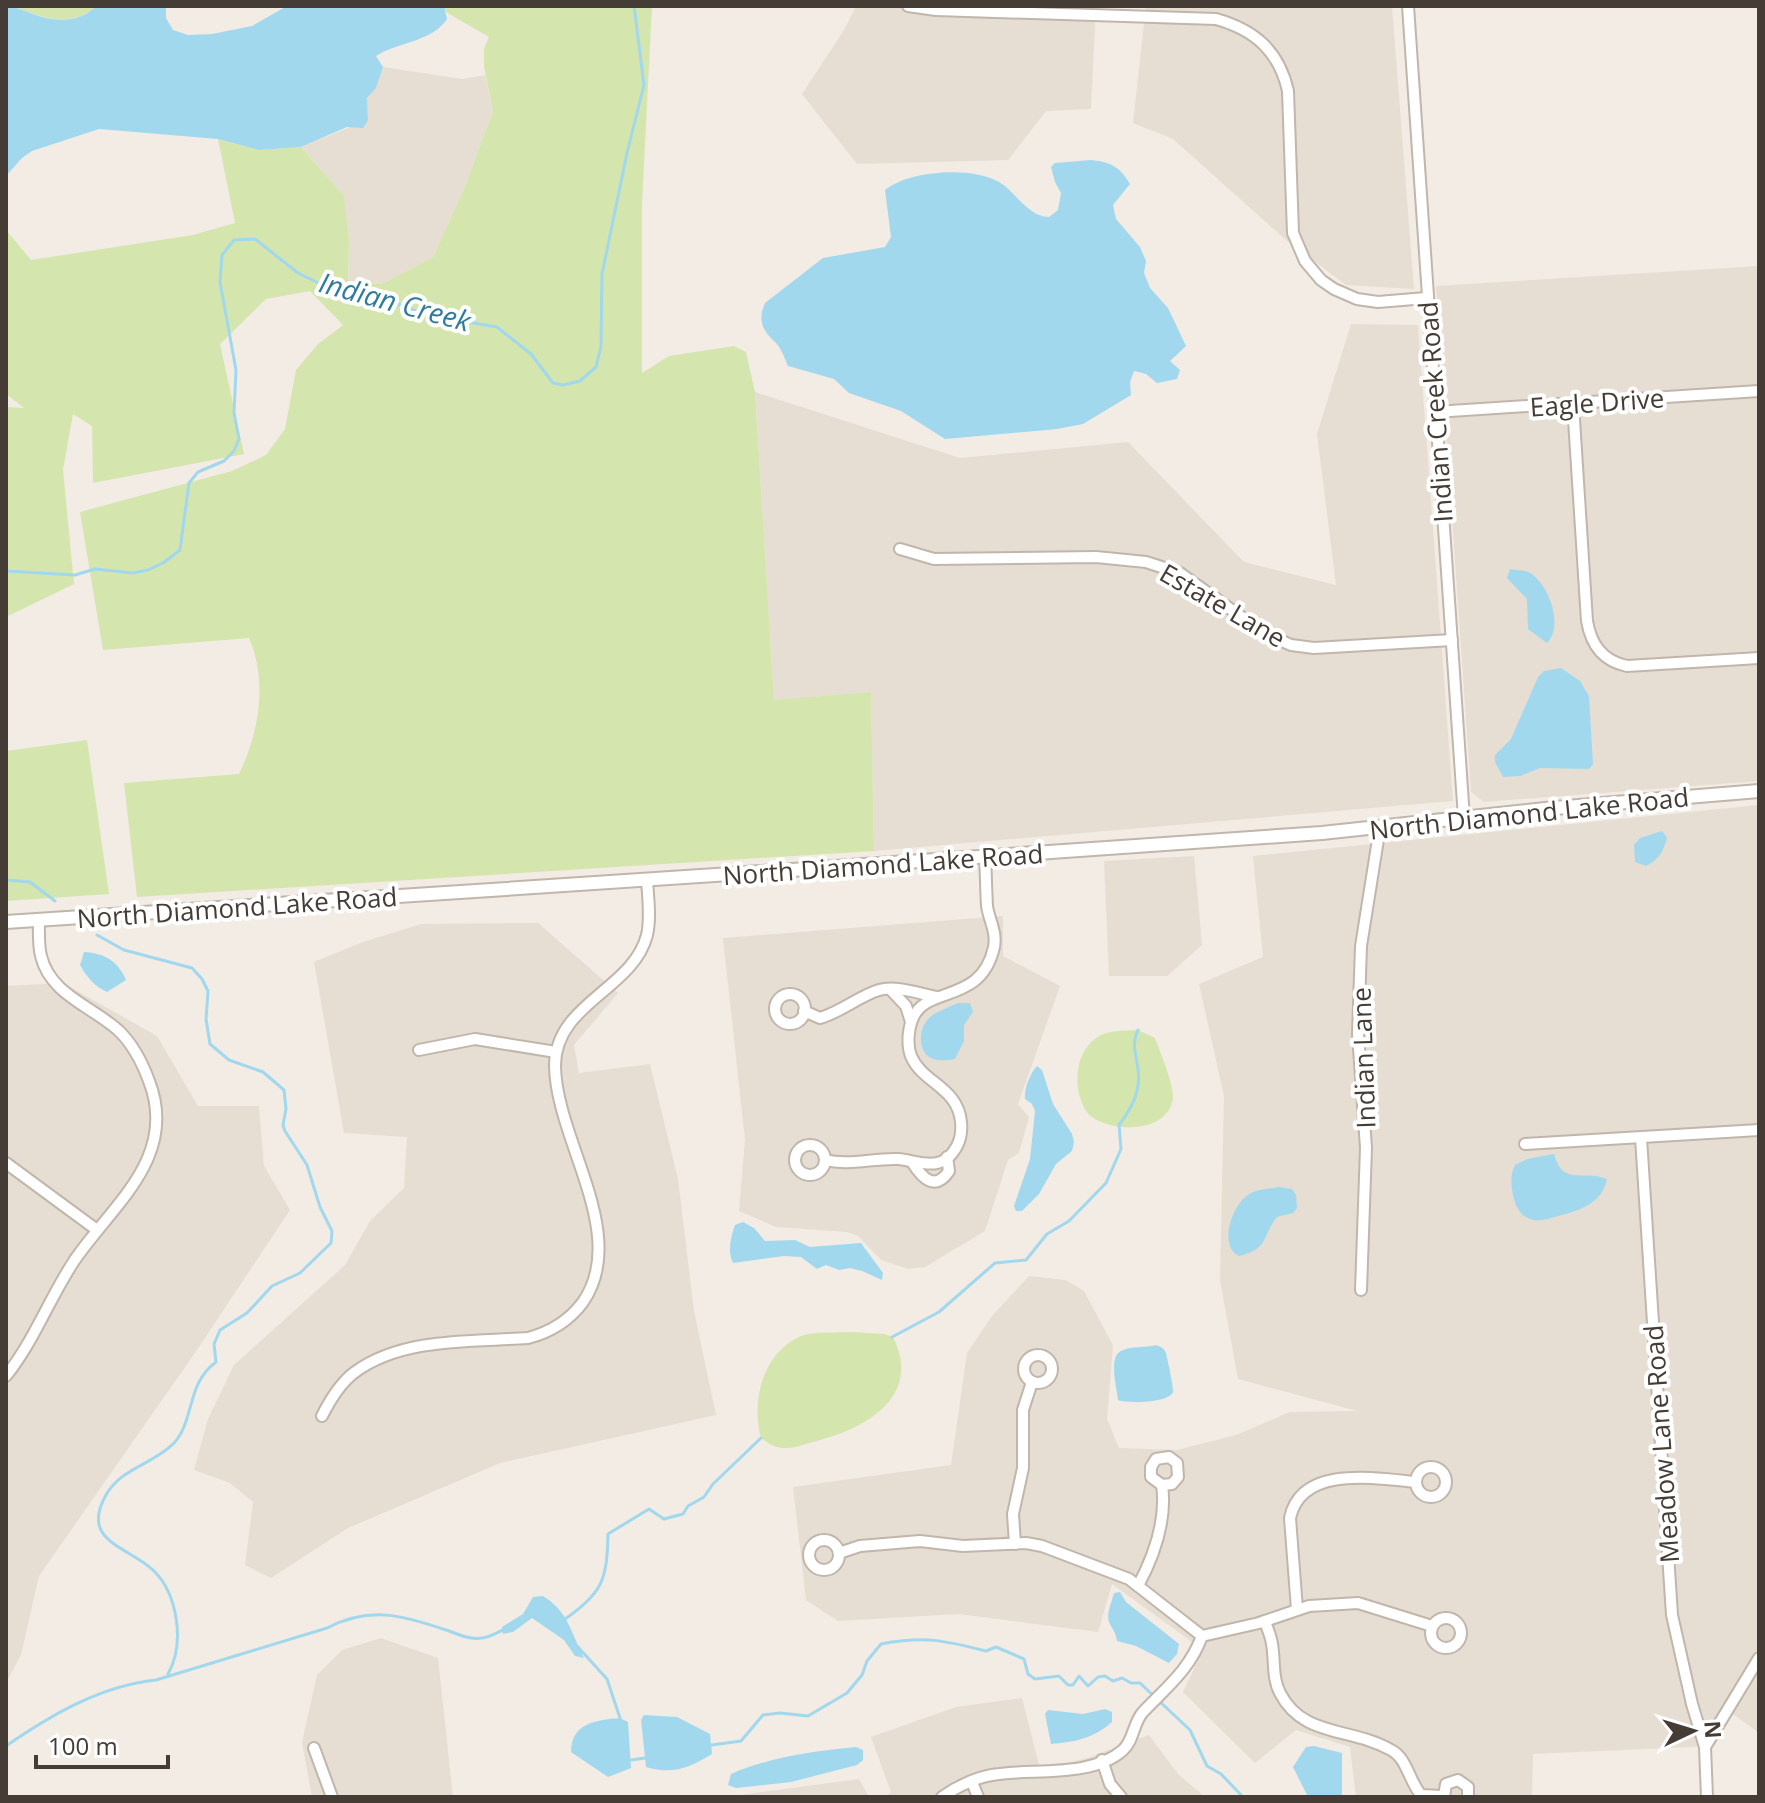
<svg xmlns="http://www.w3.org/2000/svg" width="1765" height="1803" font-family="'Open Sans',sans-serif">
	<rect width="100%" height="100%" fill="#f2ece5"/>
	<g fill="#e6ded3">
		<polygon points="856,6 1096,6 1091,109 1046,111 1008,160 857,164 802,94 844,30"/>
		<polygon points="1146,6 1392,6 1414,289 1346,285 1286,240 1173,139 1133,123"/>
		<polygon points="383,67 462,79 485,75 493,111 464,189 433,257 382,284 348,285 349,238 344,196 301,147 368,120 367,98 376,88"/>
		<polygon points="1759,266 1759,781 1484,802 1471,792 1436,286"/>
		<polygon points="1351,324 1418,325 1453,801 874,851 871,692 774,701 755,392 960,458 1128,442 1244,562 1336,585 1317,434"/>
		<polygon points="1759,805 1759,1733 1733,1714 1714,1746 1533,1754 1532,1797 1356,1797 1350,1747 1296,1730 1255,1763 1183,1692 1203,1650 1112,1584 1098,1632 959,1614 838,1621 806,1600 793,1487 951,1465 967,1353 992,1316 1029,1276 1065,1280 1084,1291 1113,1345 1107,1419 1119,1448 1177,1450 1236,1435 1290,1412 1357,1411 1238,1379 1220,1280 1224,1096 1199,984 1263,957 1253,856"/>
		<polygon points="1194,856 1202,945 1167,976 1109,976 1104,861"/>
		<polygon points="1003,916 1003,956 1060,986 1018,1104 1029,1117 1019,1153 1008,1160 985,1231 925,1267 908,1269 881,1260 858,1236 847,1232 776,1227 739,1211 745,1140 723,938"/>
		<polygon points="538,923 618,993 574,1045 579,1073 650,1064 678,1179 694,1311 716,1415 500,1463 348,1528 271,1578 245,1565 253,1502 230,1483 194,1470 208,1419 234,1365 345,1265 370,1221 404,1188 407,1137 344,1133 314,962 360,943 421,924"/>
		<polygon points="63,983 157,1036 198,1106 259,1106 264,1166 290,1210 197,1350 39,1576 21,1655 6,1683 6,986"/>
		<polygon points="381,1638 438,1658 453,1797 312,1797 302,1742 317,1675 342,1650"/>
		<polygon points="1022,1698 1039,1765 1064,1764 1090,1757 1149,1735 1178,1774 1205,1797 884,1797 891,1792 871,1737 956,1707"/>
		<polygon points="859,1779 869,1797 725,1797"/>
	</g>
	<g fill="#d4e6ae">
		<path d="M13 6H96C73 29 40 18 13 6Z"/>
		<path d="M444 6H652L642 204V373L669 356 734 346 746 352 755 392 774 700 871 692 874 851 137 897 124 783 239 774C259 733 268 681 249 638L103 650 80 512 232 471 266 455 285 429 296 370 318 344 343 325 310 291 266 299 220 344 244 454 93 483 92 426 73 414 63 470 74 584 6 617V407L24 408 6 394V230L31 260 193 235 235 223 218 139 259 150 301 147 344 196 349 238 348 284H382L433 257 464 189 493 111 484 67V49L489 37 446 12Z"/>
		<polygon points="87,740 109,894 6,901 6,751"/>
		<path d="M1138 1030 1155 1038C1160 1052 1174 1085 1173 1098 1168 1137 1101 1132 1087 1112 1070 1088 1075 1042 1107 1033 1116 1030 1128 1031 1138 1030Z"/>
		<path d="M851 1332 884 1334 893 1337C922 1395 869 1427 820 1440 808 1443 795 1449 783 1448 775 1448 768 1443 761 1438 751 1402 762 1353 801 1336 815 1331 836 1333 851 1332Z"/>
	</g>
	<g fill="#a1d8ee">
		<path d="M6 6C15 6 22 10 30 13 53 22 79 24 96 6H166V18L173 30 188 35 212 34 252 26 287 6H444L447 19C432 42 398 42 376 56L383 67 376 88 367 98 368 120 363 128 347 127 301 147 259 150 218 139 99 129 32 151 22 158 6 176Z"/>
		<path d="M1091 160C1111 162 1120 167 1130 184L1113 205 1116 219 1140 247 1146 261 1144 273 1150 288 1168 308 1186 346 1170 361 1180 370 1177 379 1157 383 1146 374 1134 371 1130 382 1131 395 1083 424 1057 429 945 439 901 411 849 393 834 379 788 366C785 359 781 348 776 343 763 331 757 321 765 303L823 258 885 247 891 237 885 190C909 170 972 166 999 182 1017 193 1027 216 1049 217L1058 210 1061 193 1055 182 1051 167 1055 163Z"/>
		<path d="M1510 569C1516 570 1525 570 1530 573 1549 584 1564 626 1547 643L1528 629 1527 599 1507 578Z"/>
		<polygon points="1561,668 1580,681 1589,696 1593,764 1589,769 1540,768 1520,776 1503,777 1495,762 1495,755 1511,739 1538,677 1544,671"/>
		<path d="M1662 831 1667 838C1663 852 1659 859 1646 866L1635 862 1634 845 1640 838Z"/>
		<path d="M84 952C104 953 118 961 126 980L107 992C95 987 86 976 80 965Z"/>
		<path d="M958 1003H970L973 1012 964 1025V1041L955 1059C935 1063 920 1059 921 1035 922 1029 924 1023 929 1018 937 1011 949 1007 958 1003Z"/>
		<path d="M1037 1066 1042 1070 1053 1104 1072 1134 1074 1142 1072 1151 1056 1164 1039 1194 1022 1211H1016L1014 1206 1030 1159 1035 1111 1032 1104 1025 1099C1024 1089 1030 1073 1037 1066Z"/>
		<path d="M1554 1154C1563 1187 1582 1169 1607 1179 1602 1205 1577 1211 1555 1217 1548 1219 1538 1222 1530 1219 1520 1216 1515 1205 1513 1195 1511 1185 1510 1174 1515 1165L1527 1159Z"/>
		<path d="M1279 1187 1292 1189 1296 1195 1297 1208 1293 1213 1277 1217C1261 1237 1270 1248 1239 1256 1218 1246 1232 1205 1248 1195 1256 1189 1269 1189 1279 1187Z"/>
		<path d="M743 1222 754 1228 765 1241 795 1240 810 1247 861 1243 883 1273 882 1280 862 1271 850 1268 839 1270 826 1265 817 1269 801 1257 784 1256 733 1263C727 1251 731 1237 735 1225Z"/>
		<path d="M1156 1345C1161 1347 1163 1347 1166 1353 1167 1357 1174 1389 1173 1392 1169 1403 1128 1404 1118 1400 1117 1387 1107 1355 1123 1350 1132 1346 1145 1348 1156 1345Z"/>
		<path d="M1120 1592 1126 1602 1179 1644 1177 1654 1169 1663 1136 1646 1117 1641C1116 1632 1112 1629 1109 1622 1106 1613 1112 1602 1114 1593Z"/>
		<path d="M543 1596C568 1611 571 1633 584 1658L575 1656 564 1640 532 1618 513 1632 503 1634 502 1627 523 1614 533 1597Z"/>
		<path d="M1105 1709 1112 1712V1722C1094 1738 1075 1742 1051 1744L1045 1714 1048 1710 1083 1714Z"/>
		<path d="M644 1715 677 1717 710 1734 712 1754C689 1768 673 1775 646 1767L641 1720Z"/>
		<path d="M620 1718 628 1722 631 1768 608 1777 571 1752C571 1723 596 1720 620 1718Z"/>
		<polygon points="1314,1746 1342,1753 1342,1797 1308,1797 1293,1767 1306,1747"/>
		<path d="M856 1747 863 1750V1760L857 1765 791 1782 736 1788 728 1785 731 1774C770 1757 814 1751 856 1747Z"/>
	</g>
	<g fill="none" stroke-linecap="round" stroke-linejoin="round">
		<g stroke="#a1d8ee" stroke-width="3">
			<polyline points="6,571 75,575 95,569 133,573 148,570 163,563 180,550 189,483 198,472 224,461 234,451 239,439 234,413 236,370 220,282 222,255 234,240 255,239 298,273 333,290 398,304 426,315 497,327 531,354 553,383 563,385 580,381 596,367 601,346 602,274 627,153 644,85 634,6"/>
			<polyline points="6,880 30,882 55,901"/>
			<path d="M97 935 124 950 192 968 202 979 208 991 206 1019 210 1044 229 1060 263 1072 284 1090 286 1109 283 1125 285 1131 307 1165 320 1207 332 1231 331 1243 300 1273 272 1286 247 1313 220 1330 214 1344 216 1362C186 1384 195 1420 174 1443 154 1464 121 1468 106 1495 79 1542 130 1547 154 1571 178 1595 185 1644 168 1674"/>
			<path d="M892 1337 939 1312 995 1263 1026 1260 1047 1234 1069 1221 1106 1183 1121 1149 1119 1125C1132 1108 1141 1091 1138 1069 1136 1054 1131 1044 1138 1030"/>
			<path d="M565 1619C603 1593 607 1579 608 1534L649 1509 664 1519 683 1514 688 1506 704 1497 713 1484 761 1438"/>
			<polyline points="578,1647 607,1679 620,1718"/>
			<path d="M712 1745 741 1741 763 1715 780 1713 808 1716 847 1693 862 1675 867 1661 881 1644C925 1636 943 1640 986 1651L996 1647 1024 1659 1028 1674 1035 1679 1059 1676 1068 1685H1073L1079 1676 1088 1686 1098 1677 1105 1676 1113 1681 1122 1678 1131 1683H1140L1190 1730 1207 1766 1221 1774 1243 1797"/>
			<path d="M6 1746C51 1715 100 1686 156 1680L327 1628C370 1606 402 1615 446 1630 458 1634 469 1640 482 1638 490 1637 498 1632 505 1629"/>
			<polyline points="631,1760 645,1758"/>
		</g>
		<g stroke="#c0b6ab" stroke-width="14">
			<g id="minor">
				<path d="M908 6 936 10 1216 19C1255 30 1279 51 1288 91L1293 233 1305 261 1321 280 1334 289 1357 299 1378 302 1426 298"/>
				<polyline points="1408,6 1464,818"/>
				<path d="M1573 404 1587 621C1591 644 1602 661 1627 666L1759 658"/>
				<polyline points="1435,412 1759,391"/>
				<polyline points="900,549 934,559 1096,557 1146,562 1180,573 1264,633 1291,645 1314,648 1452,640"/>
				<polyline points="890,989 906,1006 911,1022"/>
				<circle cx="790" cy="1009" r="15"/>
				<path d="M804 1011 820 1018C841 1012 859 996 879 990 897 985 920 994 937 997"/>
				<polyline points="419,1050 475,1039 556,1052"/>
				<polyline points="1641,1138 1672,1615 1692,1704 1705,1747"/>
				<polyline points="1525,1144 1759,1130"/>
				<circle cx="810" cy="1160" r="15"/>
				<path d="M825 1160C849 1166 873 1158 898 1159 920 1161 942 1174 957 1146 961 1138 962 1131 961 1122 958 1087 922 1083 911 1056 907 1046 908 1030 912 1020 925 984 981 1006 994 947 997 932 989 920 987 906 986 889 986 873 985 857"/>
				<path d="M912 1162C922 1178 935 1192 949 1171L947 1157"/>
				<polyline points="6,1163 97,1230"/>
				<polyline points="1361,1290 1366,1148 1358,1034 1361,946 1380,827"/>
				<circle cx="1038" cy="1369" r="14"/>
				<path d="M6 1376C34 1341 49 1299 74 1261 111 1206 179 1158 149 1081 142 1062 133 1044 118 1030 91 1006 50 994 41 956 38 944 39 931 39 919"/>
				<path d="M322 1416C330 1400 340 1383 355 1372 403 1337 472 1342 528 1338 551 1332 569 1321 583 1302 630 1234 556 1140 555 1066 555 1003 633 990 647 935 651 918 648 897 647 880"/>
				<circle cx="1431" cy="1482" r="15"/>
				<circle cx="824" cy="1555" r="15"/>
				<polyline points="1015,1544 1013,1514 1023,1468 1023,1410 1032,1382"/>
				<polyline points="839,1553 860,1546 920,1541 963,1546 1026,1543 1042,1546 1129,1579 1202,1636"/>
				<path d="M1138 1586C1154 1556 1167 1520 1162 1485L1151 1477V1467L1156 1459 1169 1457 1177 1463 1178 1477 1172 1484 1162 1485"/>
				<path d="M1297 1609 1290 1518C1301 1465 1375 1478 1416 1482"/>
				<circle cx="1446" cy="1633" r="15"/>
				<path d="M1265 1621C1267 1628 1271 1636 1272 1644 1275 1660 1272 1678 1280 1693 1303 1738 1351 1727 1391 1750 1407 1758 1409 1781 1421 1795L1443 1796"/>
				<polyline points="1202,1636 1259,1623 1309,1606 1358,1603 1432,1626"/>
				<polyline points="314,1748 332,1797"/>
				<polyline points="1102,1760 1110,1784 1121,1797"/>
				<polyline points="972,1782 978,1797"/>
				<path d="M942 1797C958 1786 979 1776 999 1774 1036 1769 1093 1777 1123 1750 1134 1740 1133 1723 1143 1712 1167 1687 1190 1669 1202 1636"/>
				<polyline points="1444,1797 1446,1784 1458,1780 1468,1787 1468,1797"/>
				<polyline points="1707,1797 1705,1747 1759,1658"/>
			</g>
		</g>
		<g stroke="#c0b6ab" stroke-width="16">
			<polyline id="tertiary" points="6,922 792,870 1322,833 1554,808 1759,791"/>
		</g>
		<use href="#minor" stroke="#fff" stroke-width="10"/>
		<use href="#tertiary" stroke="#fff" stroke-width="12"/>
	</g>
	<g text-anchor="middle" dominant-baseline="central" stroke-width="8" stroke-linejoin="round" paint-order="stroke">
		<g font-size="26" fill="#443c35" stroke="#fff">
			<text transform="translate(1597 402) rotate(-4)">Eagle Drive</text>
			<text transform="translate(1435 412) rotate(-94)">Indian Creek Road</text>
			<text transform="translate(1223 605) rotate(30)">Estate Lane</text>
			<text transform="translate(1529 813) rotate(-6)">North Diamond Lake Road</text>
			<text transform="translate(883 864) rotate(-4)">North Diamond Lake Road</text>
			<text transform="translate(237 907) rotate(-4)">North Diamond Lake Road</text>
			<text transform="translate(1363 1058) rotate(-92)">Indian Lane</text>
			<text transform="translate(1661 1444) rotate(-94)">Meadow Lane Road</text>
		</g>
		<g font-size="28" font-style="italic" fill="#2d7c9e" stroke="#fff">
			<text transform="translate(395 301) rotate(15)">Indian Creek</text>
		</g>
	</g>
	<rect width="1765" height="1803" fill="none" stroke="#443c35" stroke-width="16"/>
	<g transform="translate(1693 1731) rotate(86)" stroke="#ffffff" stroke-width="6" paint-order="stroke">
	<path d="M0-6L14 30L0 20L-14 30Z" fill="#443c35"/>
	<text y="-12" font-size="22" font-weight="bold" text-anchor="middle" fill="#443c35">N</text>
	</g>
	<path d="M36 1755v12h132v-12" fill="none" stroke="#443c35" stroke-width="4"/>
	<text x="48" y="1755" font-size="24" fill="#443c35" stroke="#ffffff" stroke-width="6" paint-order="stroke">100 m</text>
</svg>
